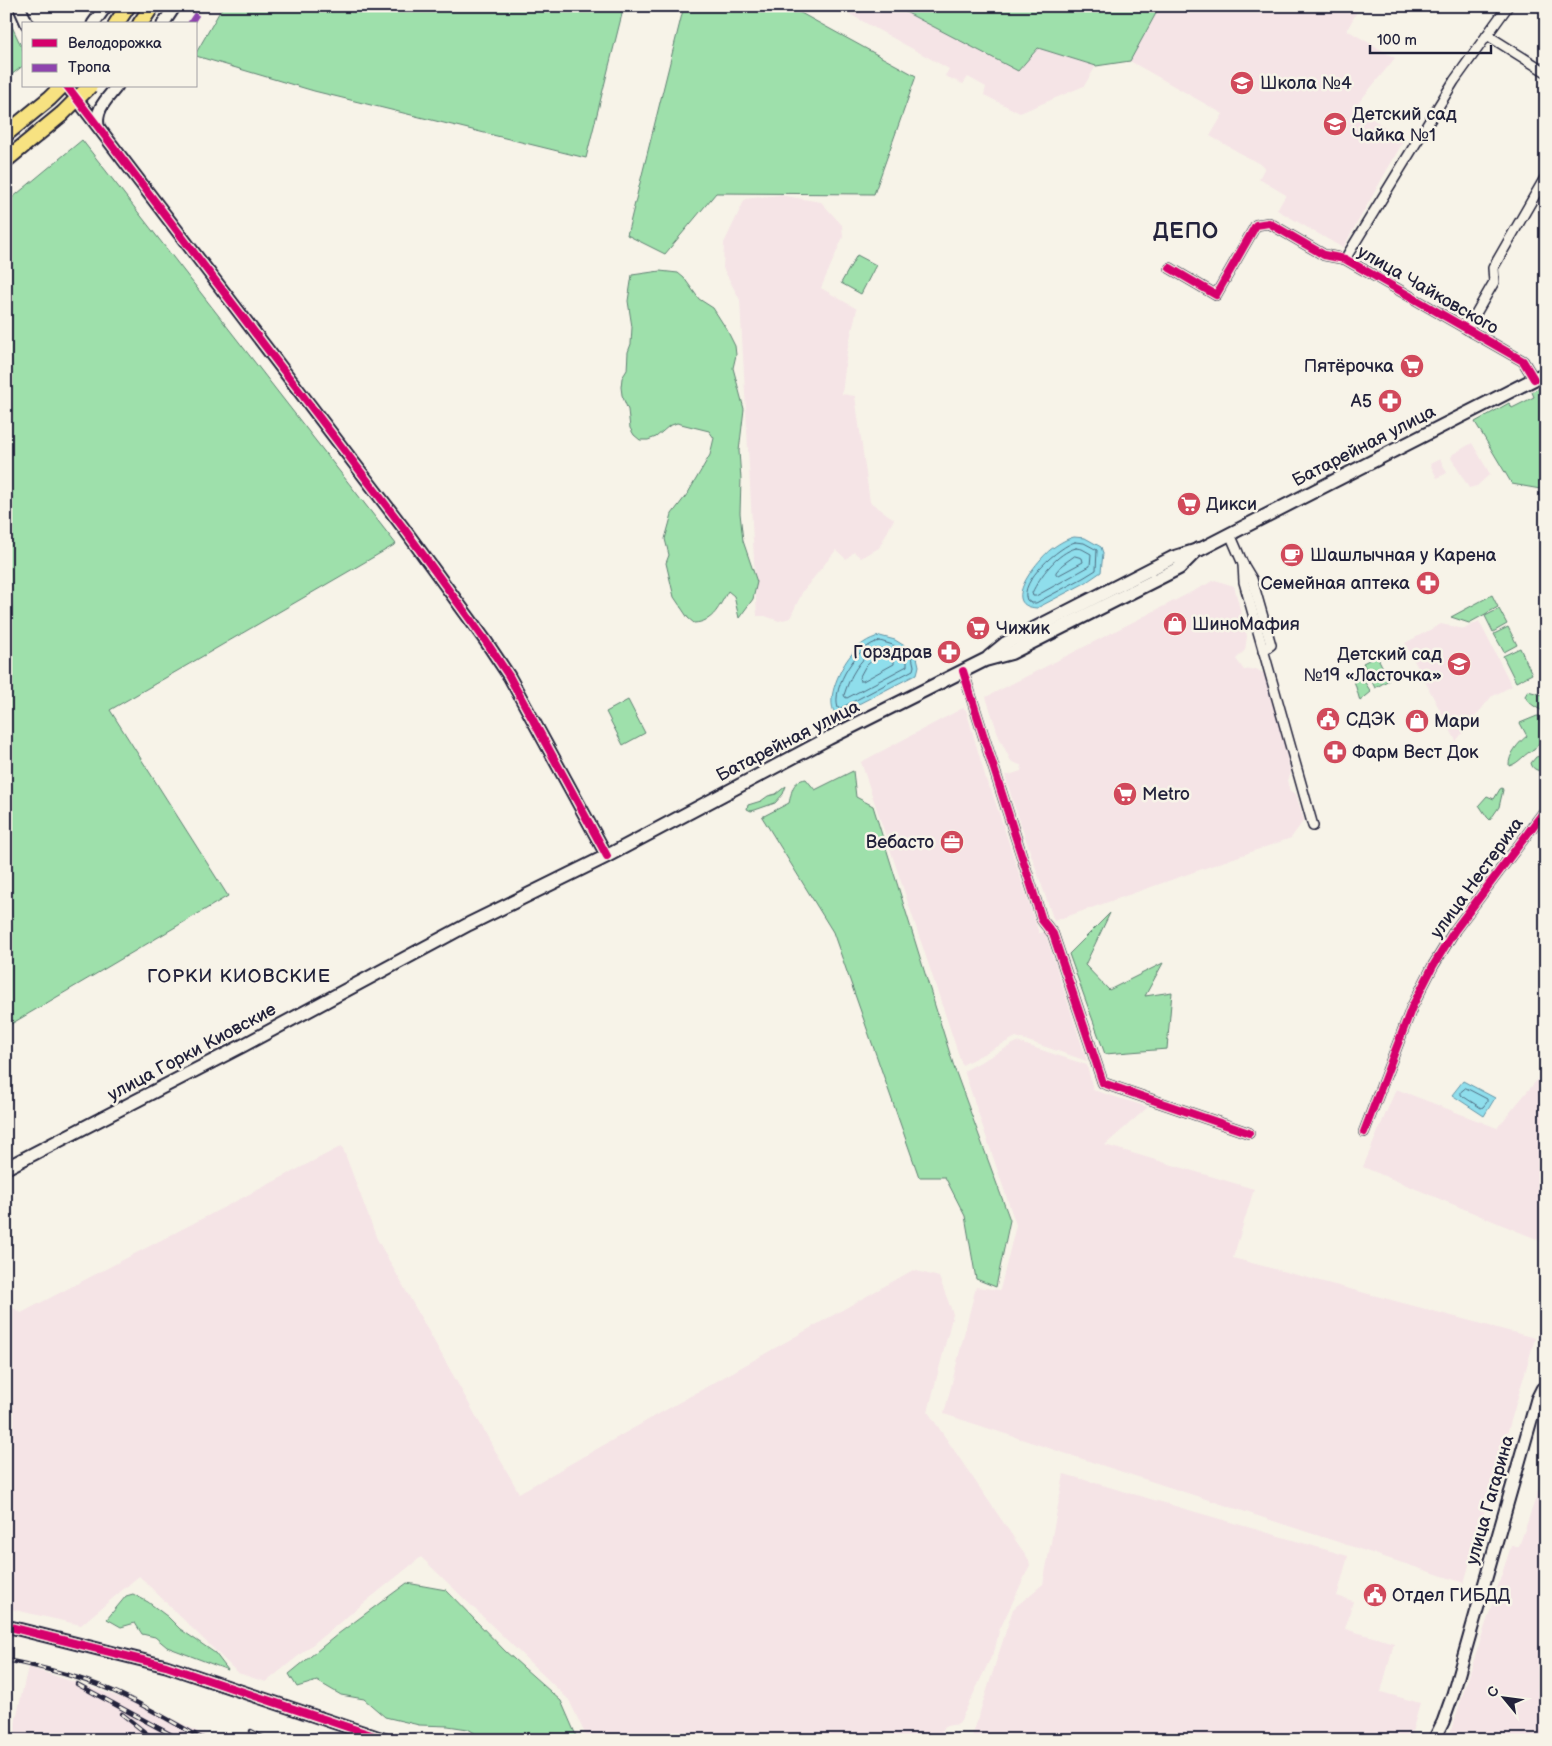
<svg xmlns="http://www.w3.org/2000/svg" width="1552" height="1746" font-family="'Balsamiq Sans',sans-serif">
	<rect width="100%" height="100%" fill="#f7f3e8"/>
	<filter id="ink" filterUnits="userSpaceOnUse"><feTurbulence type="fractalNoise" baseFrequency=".02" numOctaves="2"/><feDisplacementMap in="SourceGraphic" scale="10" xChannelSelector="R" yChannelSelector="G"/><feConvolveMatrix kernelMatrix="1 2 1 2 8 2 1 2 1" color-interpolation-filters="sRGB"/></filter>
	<g filter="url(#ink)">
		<g fill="#f5e4e6">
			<polygon points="835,6 894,6 1018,71 1038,48 1096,66 1084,86 1020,113 984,95 986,87 968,77 963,84 945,76 949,69"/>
			<polygon points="1160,6 1360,6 1347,30 1395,58 1355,107 1404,140 1343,248 1277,210 1286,195 1259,179 1265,167 1210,136 1223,114 1130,61"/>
			<polygon points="779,195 821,202 842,225 843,237 821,288 857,309 847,352 842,394 855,396 870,502 894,519 879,548 861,558 854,552 846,559 836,550 803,591 790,618 779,621 765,616 757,616 740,300 723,268 724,243 745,199"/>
			<polygon points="1472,443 1490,474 1477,486 1469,488 1451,458 1453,454"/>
			<polygon points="1440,459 1447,473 1437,478 1430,464"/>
			<polygon points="1215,580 1234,586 1247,636 1245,650 1236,659 1244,670 1256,669 1265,674 1268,679 1291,774 1287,780 1290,791 1296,794 1304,820 1291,838 1054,921 1013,802 1005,775 1009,775 1021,771 1022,766 1011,761 999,737 986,697"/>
			<polygon points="1479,621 1512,686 1491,697 1456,741 1405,643 1441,624 1464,629"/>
			<polygon points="963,708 966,710 989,789 991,789 1039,933 1045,932 1087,1061 1016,1037 962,1065 861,762"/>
			<polygon points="1017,1042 1087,1065 1093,1090 1148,1107 1105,1145 1254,1189 1233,1258 1535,1338 1464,1583 944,1414 976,1287 1000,1290 1016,1225 964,1071"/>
			<polygon points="1546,1069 1546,1243 1363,1167 1396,1089 1497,1128"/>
			<polygon points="342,1146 377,1239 519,1493 913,1270 939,1277 953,1314 928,1412 1029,1560 1030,1565 999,1631 995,1649 959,1724 945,1726 938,1740 588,1740 569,1700 421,1557 266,1682 238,1673 139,1576 81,1625 6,1608 6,1303 21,1313"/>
			<polygon points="1546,1469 1546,1740 1448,1740 1511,1546 1519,1546"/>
			<polygon points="1064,1474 1348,1556 1337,1596 1353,1601 1345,1629 1394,1643 1381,1692 1420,1703 1410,1740 971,1740 1013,1609 1043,1584"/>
			<polygon points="28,1667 147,1706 214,1740 11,1740"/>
		</g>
		<g fill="#9ee0ab" stroke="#608173">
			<polygon points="223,6 624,6 586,158 314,91 196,56 196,53"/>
			<polygon points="684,6 788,6 916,76 874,194 716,193 665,254 627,235"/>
			<polygon points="894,6 1160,6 1130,61 1096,66 1038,48 1018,71"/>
			<polygon points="6,14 24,52 24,65 6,79"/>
			<polygon points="82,140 396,544 110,710 228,896 6,1027 6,203"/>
			<polygon points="857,255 876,265 861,294 841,283"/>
			<path d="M660 271 678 273 684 278 699 299 713 308 727 330 735 346 736 355 733 368 744 409 739 451 741 479 740 513 743 541 757 582 753 599 739 618 734 596 728 591C719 606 714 622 694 623L688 618 674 597 666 563 669 555 665 539 672 514 688 493 710 455 714 438 709 431 677 423 669 426 656 437 648 440H640L634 435 630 428 628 410 622 395 621 387 622 378 627 370 628 352 631 344 632 327 628 301 632 275Z"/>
			<polygon points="1546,384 1546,490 1512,484 1475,422 1509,403 1512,408 1534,397 1532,392"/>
			<polygon points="1492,595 1498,607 1469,623 1451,617"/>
			<polygon points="1499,609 1507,624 1493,632 1485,616"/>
			<polygon points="1508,627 1517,645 1504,652 1494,634"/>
			<polygon points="1520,648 1532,674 1516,682 1503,656"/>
			<polygon points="1377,656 1389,680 1375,688 1363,663"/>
			<polygon points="1359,673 1371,692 1360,701 1353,677"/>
			<path d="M1528 691 1546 696V713C1538 708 1529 705 1525 696Z"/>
			<polygon points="628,700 645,733 623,745 606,712"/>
			<path d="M1537 716 1546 717V745L1539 743 1534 750C1524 753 1520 763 1509 766 1508 755 1519 742 1527 736L1520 723Z"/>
			<path d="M1540 756 1546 759V774C1540 769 1533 772 1531 763L1536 757Z"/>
			<path d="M853 771 856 797 873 806 955 1070 1010 1220 996 1287 976 1279 965 1216 945 1177H919L833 932 762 817 789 803C792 791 792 781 806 779L815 790Z"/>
			<polygon points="786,786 783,794 775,803 755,810 751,811 747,809 748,805 761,801 768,796 776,794"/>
			<polygon points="1502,788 1503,790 1499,807 1490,820 1487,817 1479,805 1487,796 1494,799 1500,789"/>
			<polygon points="1110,913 1085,965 1109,990 1163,963 1145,996 1172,992 1167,1049 1105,1054 1069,954"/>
			<polygon points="407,1583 446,1590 505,1651 561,1701 578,1740 486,1740 468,1729 448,1726 419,1725 385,1717 364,1699 341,1695 317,1681 297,1687 289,1674 338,1634"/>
			<polygon points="133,1594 148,1602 168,1617 180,1629 215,1653 228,1670 167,1647 155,1637 142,1634 135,1623 121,1627 107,1619 126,1596"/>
		</g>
		<g fill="#8fdeec" stroke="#6393a5">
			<path d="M1074 537 1085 538 1101 547 1103 553 1101 572 1085 583 1037 608C999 606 1038 560 1050 550 1058 544 1066 539 1074 537Z"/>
			<path d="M880 636 895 640 916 653 919 666 917 674 841 713H835C825 700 841 666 851 655 858 646 868 638 880 636Z"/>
			<polygon points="1463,1081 1495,1098 1484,1116 1452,1095"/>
		</g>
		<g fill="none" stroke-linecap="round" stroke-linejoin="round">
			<g stroke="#4e6d82" stroke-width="1">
				<path d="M1075 542 1084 543 1097 550 1096 570 1083 578 1036 603H1031L1027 600C1018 582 1060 546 1075 542Z"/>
				<path d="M1076 548 1082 549 1091 554 1090 566 1036 596H1033L1032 593C1040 576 1057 553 1076 548Z"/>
				<polygon points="1075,556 1082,558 1083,562 1059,575 1056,575 1056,572 1062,565"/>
				<path d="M880 641 893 645 912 657 914 666 913 670 841 708H838C831 687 858 644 880 641Z"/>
				<path d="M875 649C887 646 898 654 907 661V666L847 698 845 697 844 695C850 676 859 660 875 649Z"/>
				<polygon points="879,655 884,656 894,661 894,664 863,681 860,681 859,678 865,667"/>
				<polygon points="1466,1088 1487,1099 1487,1102 1483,1107 1481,1108 1461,1095 1461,1092"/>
			</g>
			<g stroke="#22223b" stroke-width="12">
				<g id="minor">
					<polyline points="1487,35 1546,72"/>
					<polyline points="1345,259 1454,81 1508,6"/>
					<polyline points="1170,268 1216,295 1256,225 1269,223 1324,255 1345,259 1523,361 1534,379"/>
					<polyline points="1467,329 1494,282 1493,268 1546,176"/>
					<polyline points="1230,534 1243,564 1252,579 1271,645 1263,651"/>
					<polyline points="1243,564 1244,582 1313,826"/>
					<polyline points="963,671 1042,920 1053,934 1103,1083 1249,1133"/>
					<polyline points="1364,1132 1412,1007 1433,966 1455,930 1546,809"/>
				</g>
			</g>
			<g stroke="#22223b" stroke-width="15">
				<g id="tertiary">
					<polyline points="19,6 27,24"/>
					<polyline points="93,24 106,6"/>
					<polyline points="163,24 175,6"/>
					<polyline points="67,86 405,530 485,640 509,676 607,856"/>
					<path d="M98 126C95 109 107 99 117 86"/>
					<polyline points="6,1626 166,1666 386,1740"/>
					<polyline points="1434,1740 1443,1722 1453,1694 1537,1399 1542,1389 1546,1386"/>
				</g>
			</g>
			<g stroke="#22223b" stroke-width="16">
				<g id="secondary">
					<polyline points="989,657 1006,643 1172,558 1201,549 1230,534 1546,373"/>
					<polyline points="6,1168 242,1046 469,924 607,856 829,738 985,660 1011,653 1179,568 1198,549"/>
				</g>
			</g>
			<g stroke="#22223b" stroke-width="18">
				<g id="primary">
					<polyline points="116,24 128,6"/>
					<polyline points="140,24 152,6"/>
					<polyline points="6,134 50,98 62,86"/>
					<polyline points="6,160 62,114"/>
				</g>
			</g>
			<use href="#minor" stroke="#f7f3e8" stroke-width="9"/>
			<use href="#tertiary" stroke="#f7f3e8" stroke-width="11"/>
			<use href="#secondary" stroke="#f7f3e8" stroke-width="12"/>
			<use href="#primary" stroke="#f7e281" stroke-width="14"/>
			<g stroke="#22223b" stroke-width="4.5">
				<g id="rail">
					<path d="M6 1660C42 1667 80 1677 113 1691 145 1705 175 1724 205 1740"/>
					<polyline points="77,1684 181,1740"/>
					<polyline points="122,1714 147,1734 158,1740"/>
					<polyline points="251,1731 268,1740"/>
				</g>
			</g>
			<use href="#rail" stroke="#f7f3e8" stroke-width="2.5" stroke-dasharray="8" stroke-linecap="butt"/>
			<g stroke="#22223b" stroke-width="18" stroke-linecap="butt">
				<polyline id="primary-bridge" points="62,114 90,86"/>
			</g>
			<use href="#primary-bridge" stroke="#f7e281" stroke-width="14"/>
			<polyline stroke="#8e44ad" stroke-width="6" stroke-dasharray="12 6" stroke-linecap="butt" points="190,24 202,6"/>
			<g stroke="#f7f3e8" stroke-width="11">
				<g id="cycleway">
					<polyline points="67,86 405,530 485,640 509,676 607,856"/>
					<polyline points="1170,268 1216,295 1256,225 1269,223 1324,255 1345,259 1523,361 1534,379"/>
					<polyline points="963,671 1042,920 1053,934 1103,1083 1249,1133"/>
					<polyline points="1364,1132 1412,1007 1433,966 1455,930 1546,809"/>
					<polyline points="6,1626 166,1666 386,1740"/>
				</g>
			</g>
			<use href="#cycleway" stroke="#d6006c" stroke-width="8"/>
		</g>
	</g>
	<defs>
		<g id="school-disc" transform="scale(1.25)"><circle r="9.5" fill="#d1495b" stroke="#f7f3e8"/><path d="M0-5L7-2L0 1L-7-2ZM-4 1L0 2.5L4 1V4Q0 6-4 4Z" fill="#fff"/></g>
		<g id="supermarket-disc" transform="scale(1.25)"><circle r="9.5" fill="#d1495b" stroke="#f7f3e8"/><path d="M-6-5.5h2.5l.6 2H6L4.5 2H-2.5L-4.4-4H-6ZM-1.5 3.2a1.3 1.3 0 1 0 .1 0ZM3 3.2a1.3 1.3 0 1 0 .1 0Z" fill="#fff"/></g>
		<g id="pharmacy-disc" transform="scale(1.25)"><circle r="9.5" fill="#d1495b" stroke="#f7f3e8"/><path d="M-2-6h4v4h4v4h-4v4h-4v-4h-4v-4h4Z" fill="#fff"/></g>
		<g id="cafe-disc" transform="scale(1.25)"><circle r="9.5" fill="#d1495b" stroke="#f7f3e8"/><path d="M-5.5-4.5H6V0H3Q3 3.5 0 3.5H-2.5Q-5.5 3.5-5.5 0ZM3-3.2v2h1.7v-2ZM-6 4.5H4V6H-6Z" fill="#fff"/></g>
		<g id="shop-disc" transform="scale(1.25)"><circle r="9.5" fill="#d1495b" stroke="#f7f3e8"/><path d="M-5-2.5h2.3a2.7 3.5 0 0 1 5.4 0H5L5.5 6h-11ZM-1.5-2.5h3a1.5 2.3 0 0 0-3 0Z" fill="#fff"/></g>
		<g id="civic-disc" transform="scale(1.25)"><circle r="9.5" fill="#d1495b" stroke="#f7f3e8"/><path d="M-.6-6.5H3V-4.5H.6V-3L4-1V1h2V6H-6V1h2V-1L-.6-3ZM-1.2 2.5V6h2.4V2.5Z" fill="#fff"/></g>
		<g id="office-disc" transform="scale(1.25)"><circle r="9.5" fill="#d1495b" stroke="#f7f3e8"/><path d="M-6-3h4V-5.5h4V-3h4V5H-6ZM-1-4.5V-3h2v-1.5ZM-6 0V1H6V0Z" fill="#fff"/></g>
	</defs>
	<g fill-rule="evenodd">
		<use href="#school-disc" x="1242" y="83"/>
		<use href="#school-disc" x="1335" y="124"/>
		<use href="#supermarket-disc" x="1412" y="366"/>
		<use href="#pharmacy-disc" x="1390" y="401"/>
		<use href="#supermarket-disc" x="1189" y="504"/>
		<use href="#cafe-disc" x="1292" y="555"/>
		<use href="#pharmacy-disc" x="1428" y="583"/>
		<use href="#shop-disc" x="1175" y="624"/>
		<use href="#supermarket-disc" x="978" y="628"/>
		<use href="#pharmacy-disc" x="949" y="652"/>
		<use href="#school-disc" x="1459" y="664"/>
		<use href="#civic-disc" x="1328" y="719"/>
		<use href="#shop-disc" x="1417" y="721"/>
		<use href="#pharmacy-disc" x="1335" y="752"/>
		<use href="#supermarket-disc" x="1125" y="794"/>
		<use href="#office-disc" x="952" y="842"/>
		<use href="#civic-disc" x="1375" y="1595"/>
	</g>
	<g text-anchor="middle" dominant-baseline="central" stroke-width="5" stroke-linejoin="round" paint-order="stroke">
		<g font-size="18" fill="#22223b" stroke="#f7f3e8" text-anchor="start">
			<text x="1260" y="83">Школа №4</text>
			<text x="1352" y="114">Детский сад<tspan x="1352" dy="21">Чайка №1</tspan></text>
			<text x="1394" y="366" text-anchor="end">Пятёрочка</text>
			<text x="1372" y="401" text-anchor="end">А5</text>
			<text x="1206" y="504">Дикси</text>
			<text x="1310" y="555">Шашлычная у Карена</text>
			<text x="1410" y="583" text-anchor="end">Семейная аптека</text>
			<text x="1192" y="624">ШиноМафия</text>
			<text x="996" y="628">Чижик</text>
			<text x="932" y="652" text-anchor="end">Горздрав</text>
			<text x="1442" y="654" text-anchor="end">Детский сад<tspan x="1442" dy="21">№19 «Ласточка»</tspan></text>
			<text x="1346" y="719">СДЭК</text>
			<text x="1434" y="721">Мари</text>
			<text x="1352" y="752">Фарм Вест Док</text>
			<text x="1142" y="794">Metro</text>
			<text x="934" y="842" text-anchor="end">Вебасто</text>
			<text x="1392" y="1595">Отдел ГИБДД</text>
		</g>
		<g font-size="18" fill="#22223b" stroke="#f7f3e8">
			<text transform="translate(1428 290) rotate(30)">улица Чайковского</text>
			<text transform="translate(1364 446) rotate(-27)">Батарейная улица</text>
			<text transform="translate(788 741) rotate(-27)">Батарейная улица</text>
			<text transform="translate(1477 878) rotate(-54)">улица Нестериха</text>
			<text transform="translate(192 1052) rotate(-28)">улица Горки Киовские</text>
			<text transform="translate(1490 1500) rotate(-74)">улица Гагарина</text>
		</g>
		<g font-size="19" letter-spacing="1" fill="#22223b" stroke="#f7f3e8">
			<text x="239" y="976">ГОРКИ КИОВСКИЕ</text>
		</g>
		<g font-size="22" font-weight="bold" letter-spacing="1" fill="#22223b" stroke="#f7f3e8">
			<text x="1186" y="231">ДЕПО</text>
		</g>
	</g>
	<rect width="1552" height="1746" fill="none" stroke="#f7f3e8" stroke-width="25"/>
	<rect x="12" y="12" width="1527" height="1721" fill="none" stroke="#22223b" stroke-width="2" filter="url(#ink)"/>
	<rect x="22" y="22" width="175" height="65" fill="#f7f3e8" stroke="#a29fa3"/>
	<rect x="32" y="39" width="25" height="8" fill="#d6006c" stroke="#a29fa3"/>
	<text x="68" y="48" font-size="15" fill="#22223b">Велодорожка</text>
	<rect x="32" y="64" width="25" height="8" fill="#8e44ad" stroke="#a29fa3"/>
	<text x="68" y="72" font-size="15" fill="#22223b">Тропа</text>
	<g transform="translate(1504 1698) rotate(299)" stroke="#f7f3e8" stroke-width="4" paint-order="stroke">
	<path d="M0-4L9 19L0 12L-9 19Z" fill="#22223b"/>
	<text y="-8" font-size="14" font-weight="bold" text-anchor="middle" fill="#22223b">С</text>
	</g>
	<path d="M1370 45v8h121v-8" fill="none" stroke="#22223b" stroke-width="2.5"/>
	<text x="1377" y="45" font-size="15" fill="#22223b" stroke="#f7f3e8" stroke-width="4" paint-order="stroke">100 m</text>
</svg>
